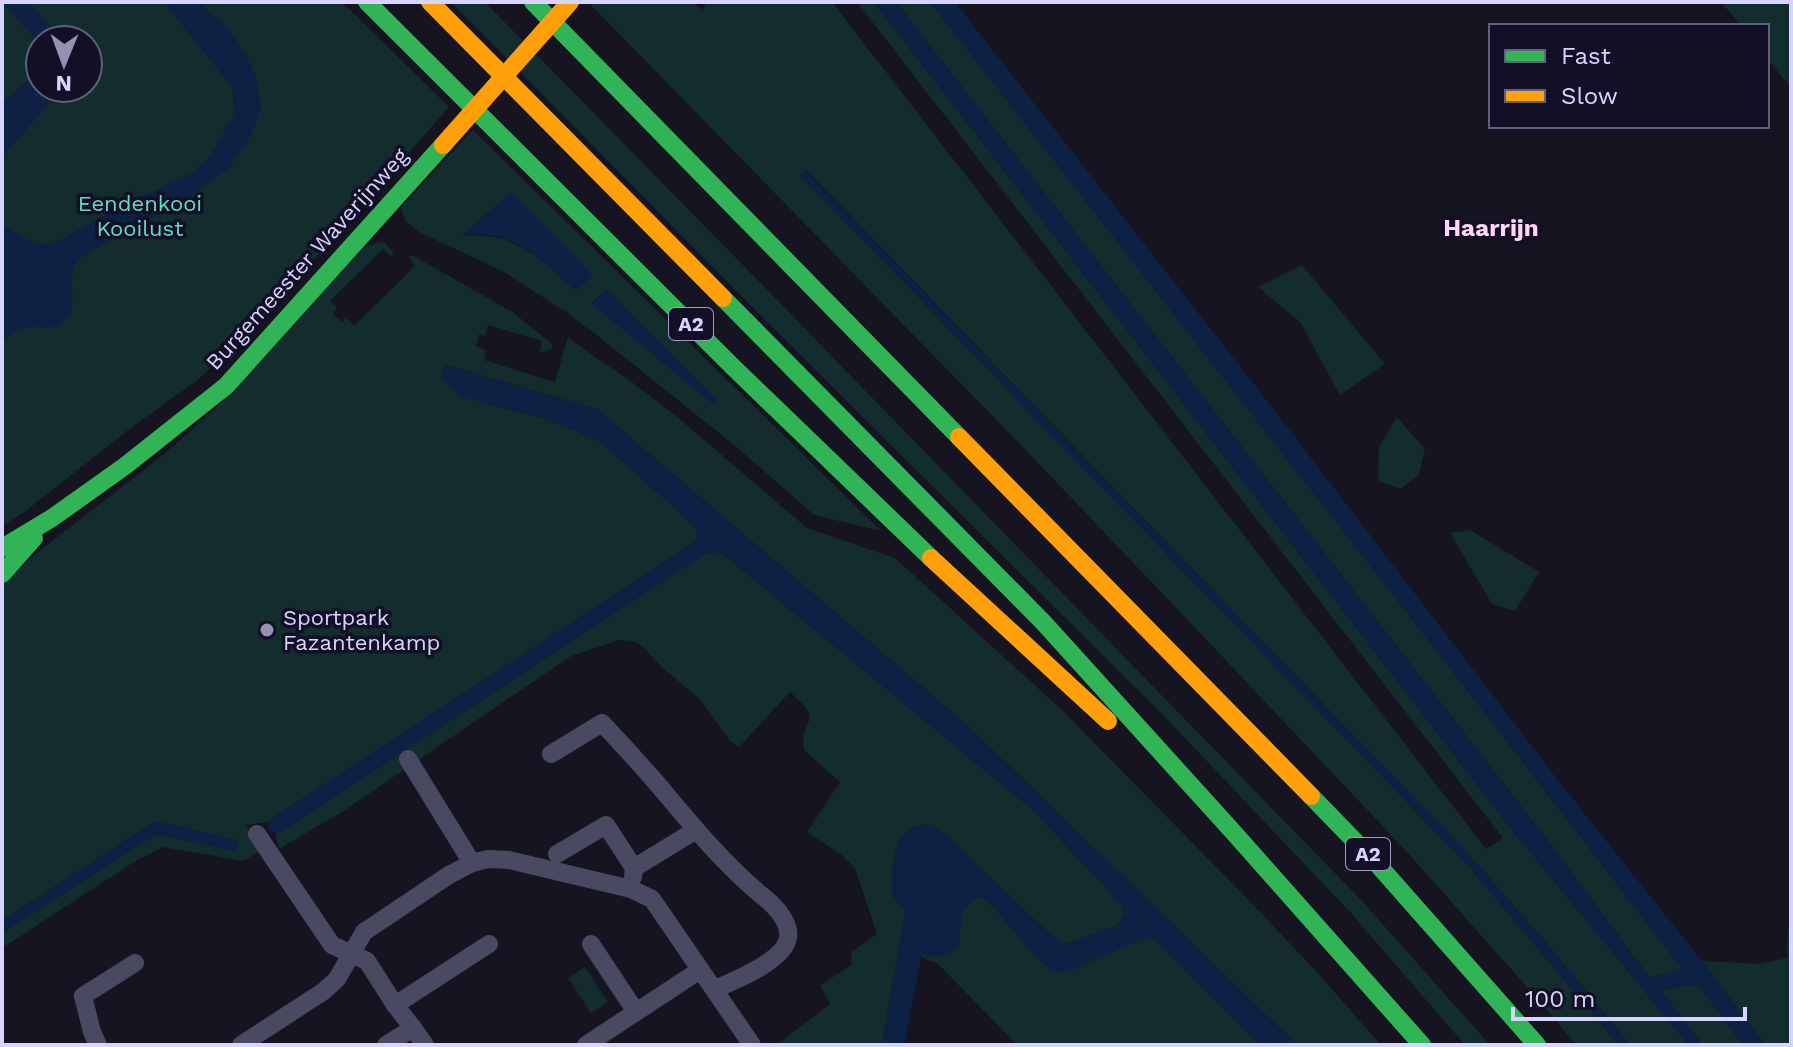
<svg xmlns="http://www.w3.org/2000/svg" width="1793" height="1047" font-family="'Work Sans',sans-serif">
	<rect width="100%" height="100%" fill="#161421"/>
	<g fill="#132c2d" fill-rule="evenodd">
		<path d="M2 2H164L231 85 235 107 254 128 261 107 257 81 205 9 197 2H342L449 107 261 320 199 379 128 430 26 511 2 526ZM40 40H88V88H40Z"/>
		<polygon points="451,2 485,2 781,304 1363,902 1490,1045 1465,1045 1350,912 1163,715 766,321"/>
		<polygon points="588,2 694,2 702,10 708,2 832,2 1486,849 1503,838 857,2 874,2 1509,826 1689,1045 1630,1045 1554,952 1472,858 807,171 800,175 1466,863 1619,1045 1576,1045 1542,1004 1407,852 1182,614 1018,442"/>
		<path d="M896 2H932C1181 325 1435 645 1683 970L1650 978 1552 846Z"/>
		<polygon points="1721,2 1791,2 1791,88 1767,58 1767,26 1741,26"/>
		<path d="M473 130 881 531 814 515 739 449 599 337 566 312 504 272 419 232 405 221 401 207ZM511 193 532 254C506 237 494 235 463 236ZM607 289 717 400V401L716 402 592 303Z"/>
		<polygon points="380,242 385,243 393,252 393,255 391,256 383,249 330,301 337,308 333,314 342,322 346,318 354,326 415,266 408,257 412,255 514,313 552,344 552,348 548,351 540,352 542,341 488,325 485,336 479,334 476,346 486,350 484,360 555,382 568,337 595,357 632,382 676,416 807,528 895,558 1064,712 1267,919 1315,970 1381,1045 1297,1045 969,727 597,409 446,365 488,404 546,419 598,440 672,505 698,531 697,541 267,822 246,825 262,850 243,861 163,847 134,862 2,948 2,933 156,834 235,851 155,821 2,921 2,585 38,552 163,455 212,412 364,247"/>
		<polygon points="1302,265 1385,364 1340,395 1300,322 1258,287"/>
		<polygon points="1397,417 1425,449 1419,474 1401,489 1378,481 1379,447"/>
		<polygon points="1470,530 1539,572 1515,611 1492,604 1450,533"/>
		<path d="M717 552 722 553 1032 809 1120 903 1125 913 1117 926 1070 943H1063L1057 941 954 843 911 828C909 829 903 835 901 837 894 849 889 883 894 896 897 902 902 905 905 912L882 1045H776L830 1004 820 986 852 964 851 952 877 934 855 868 842 855 807 832 840 782 804 750C799 717 827 724 790 692L739 747 730 741 700 699 666 671 642 646 633 641 619 640 571 656 345 810 279 849 275 833H279L706 553Z"/>
		<path d="M981 896C1008 917 1026 948 1051 970L1066 971 1142 939 1148 938 1156 940 1260 1045H1017L938 964 921 957 922 953C941 957 944 958 959 945 960 925 959 904 981 896Z"/>
		<polygon points="1791,923 1791,1045 1765,1045 1702,961 1759,964 1787,958 1788,929"/>
		<polygon points="585,967 608,1002 591,1013 568,978"/>
		<polygon points="1698,984 1743,1045 1703,1045 1660,990"/>
	</g>
	<g fill="#0d2144">
		<polygon points="2,2 28,2 64,40 40,40 40,44"/>
		<path d="M164 2H197L222 22 237 41 250 63 257 81 261 107 252 134 229 168 202 188 165 211 83 256C81 258 76 264 75 266 66 284 82 312 61 324 50 331 35 324 23 328 16 330 8 336 2 341V225L34 243 42 245 57 242 131 201 191 174 208 158 216 147 235 112V100L231 85Z"/>
		<polygon points="874,2 896,2 1552,846 1649,977 1683,970 1539,782 930,2 955,2 1278,415 1557,779 1702,961 1765,1045 1743,1045 1698,984 1661,990 1703,1045 1689,1045 1509,826"/>
		<polygon points="40,71 40,88 63,88 8,150 2,161 2,102"/>
		<polygon points="806,171 1472,858 1554,952 1630,1045 1619,1045 1466,863 800,175"/>
		<path d="M511 192 593 275 576 291C555 273 532 248 505 239 491 234 475 235 461 236Z"/>
		<polygon points="607,289 718,400 714,405 592,304"/>
		<path d="M445 365 597 409 969 727 1297 1045H1260L1156 940 1148 938 1142 939 1066 972H1057L1051 970 1028 948 989 902 981 896C945 909 975 955 942 956 935 957 928 954 922 953L904 1045H882L905 912C902 905 898 903 895 897 888 884 894 849 902 837 908 826 923 822 934 827 950 835 963 852 976 864 1000 886 1023 909 1047 932L1062 943H1070L1117 926 1125 913 1120 903 1032 809 722 553 717 552 706 553 279 833 272 832 268 827 269 821 697 540 698 531 672 505 598 440 546 419 459 396 440 377Z"/>
		<polygon points="155,821 238,840 239,846 235,851 156,834 2,933 2,921"/>
	</g>
	<g fill="none" stroke-linecap="round" stroke-linejoin="round">
		<g stroke="#4a4962" stroke-width="18">
			<path d="M551 754 602 723C622 744 641 765 660 787 691 824 722 862 760 894 772 903 791 921 788 938 784 961 734 981 715 989"/>
			<polyline points="408,759 472,863"/>
			<polyline points="257,834 332,945 367,961 395,1005 413,1028 425,1045"/>
			<polyline points="557,854 606,825 634,868"/>
			<polyline points="633,877 634,868 696,830"/>
			<polyline points="591,944 636,1012"/>
			<polyline points="395,1005 489,944"/>
			<polyline points="98,1045 92,1032 83,996 135,963"/>
			<polyline points="241,1045 324,991 337,979 364,932 449,875 472,863 488,859 509,860 631,889 652,899 752,1045"/>
			<polyline points="386,1045 413,1028"/>
			<polyline points="586,1045 700,970"/>
		</g>
		<g stroke="#30b455" stroke-width="18">
			<polyline points="367,2 733,367 931,558"/>
			<polyline points="533,2 959,437"/>
			<polyline points="723,298 1043,622 1235,834 1422,1045"/>
			<polyline points="2,548 52,518 125,466 226,386 443,145"/>
			<polyline points="2,574 34,538"/>
			<polyline points="1311,796 1379,866 1537,1045"/>
		</g>
		<g stroke="#ff9f0a" stroke-width="18">
			<polyline points="430,2 723,298"/>
			<polyline points="959,437 1311,796"/>
			<polyline points="931,558 1108,721"/>
		</g>
		<polyline stroke="#ff9f0a" stroke-width="18" points="443,145 570,2"/>
	</g>
	<circle fill="#9591b1" stroke="#130f26" stroke-width="3" cx="267" cy="630" r="8"/>
	<g text-anchor="middle" dominant-baseline="central" stroke-width="7" stroke-linejoin="round" paint-order="stroke">
		<g fill="#130f26" stroke="#9e99be" stroke-width="2">
			<rect x="669" y="308" width="44" height="32" rx="6"/>
			<rect x="1346" y="838" width="44" height="32" rx="6"/>
		</g>
		<g font-size="20" font-weight="bold" fill="#d9d4ff">
			<text x="691" y="324">A2</text>
			<text x="1368" y="854">A2</text>
		</g>
		<g font-size="22" fill="#5fe0c0" stroke="#130f26">
			<text x="140" y="203">Eendenkooi<tspan x="140" dy="25">Kooilust</tspan></text>
		</g>
		<g font-size="22" fill="#d9d4ff" stroke="#130f26">
			<text transform="translate(307 259) rotate(-48)">Burgemeester Waverijnweg</text>
		</g>
		<g font-size="22" fill="#d9d4ff" stroke="#130f26" text-anchor="start">
			<text x="283" y="617">Sportpark<tspan x="283" dy="25">Fazantenkamp</tspan></text>
		</g>
		<g font-size="24" font-weight="bold" fill="#ffd6f0" stroke="#130f26">
			<text x="1491" y="228">Haarrijn</text>
		</g>
	</g>
	<rect width="1793" height="1047" fill="none" stroke="#d9d4ff" stroke-width="8"/>
	<rect x="1489" y="24" width="280" height="104" fill="#130f26" stroke="#625e7d" stroke-width="2"/>
	<rect x="1505" y="50" width="40" height="12" fill="#30b455" stroke="#625e7d" stroke-width="2"/>
	<text x="1561" y="64" font-size="24" fill="#d9d4ff">Fast</text>
	<rect x="1505" y="90" width="40" height="12" fill="#ff9f0a" stroke="#625e7d" stroke-width="2"/>
	<text x="1561" y="104" font-size="24" fill="#d9d4ff">Slow</text>
	<g transform="translate(64 64) rotate(181)"><circle r="38" fill="#130f26" stroke="#625e7d" stroke-width="2"/>
	<path d="M0-6L14 30L0 20L-14 30Z" fill="#9591b1"/>
	<text y="-12" font-size="22" font-weight="bold" text-anchor="middle" fill="#d9d4ff">N</text>
	</g>
	<path d="M1513 1007v12h232v-12" fill="none" stroke="#d9d4ff" stroke-width="4"/>
	<text x="1525" y="1007" font-size="24" fill="#d9d4ff" stroke="#130f26" stroke-width="6" paint-order="stroke">100 m</text>
</svg>
